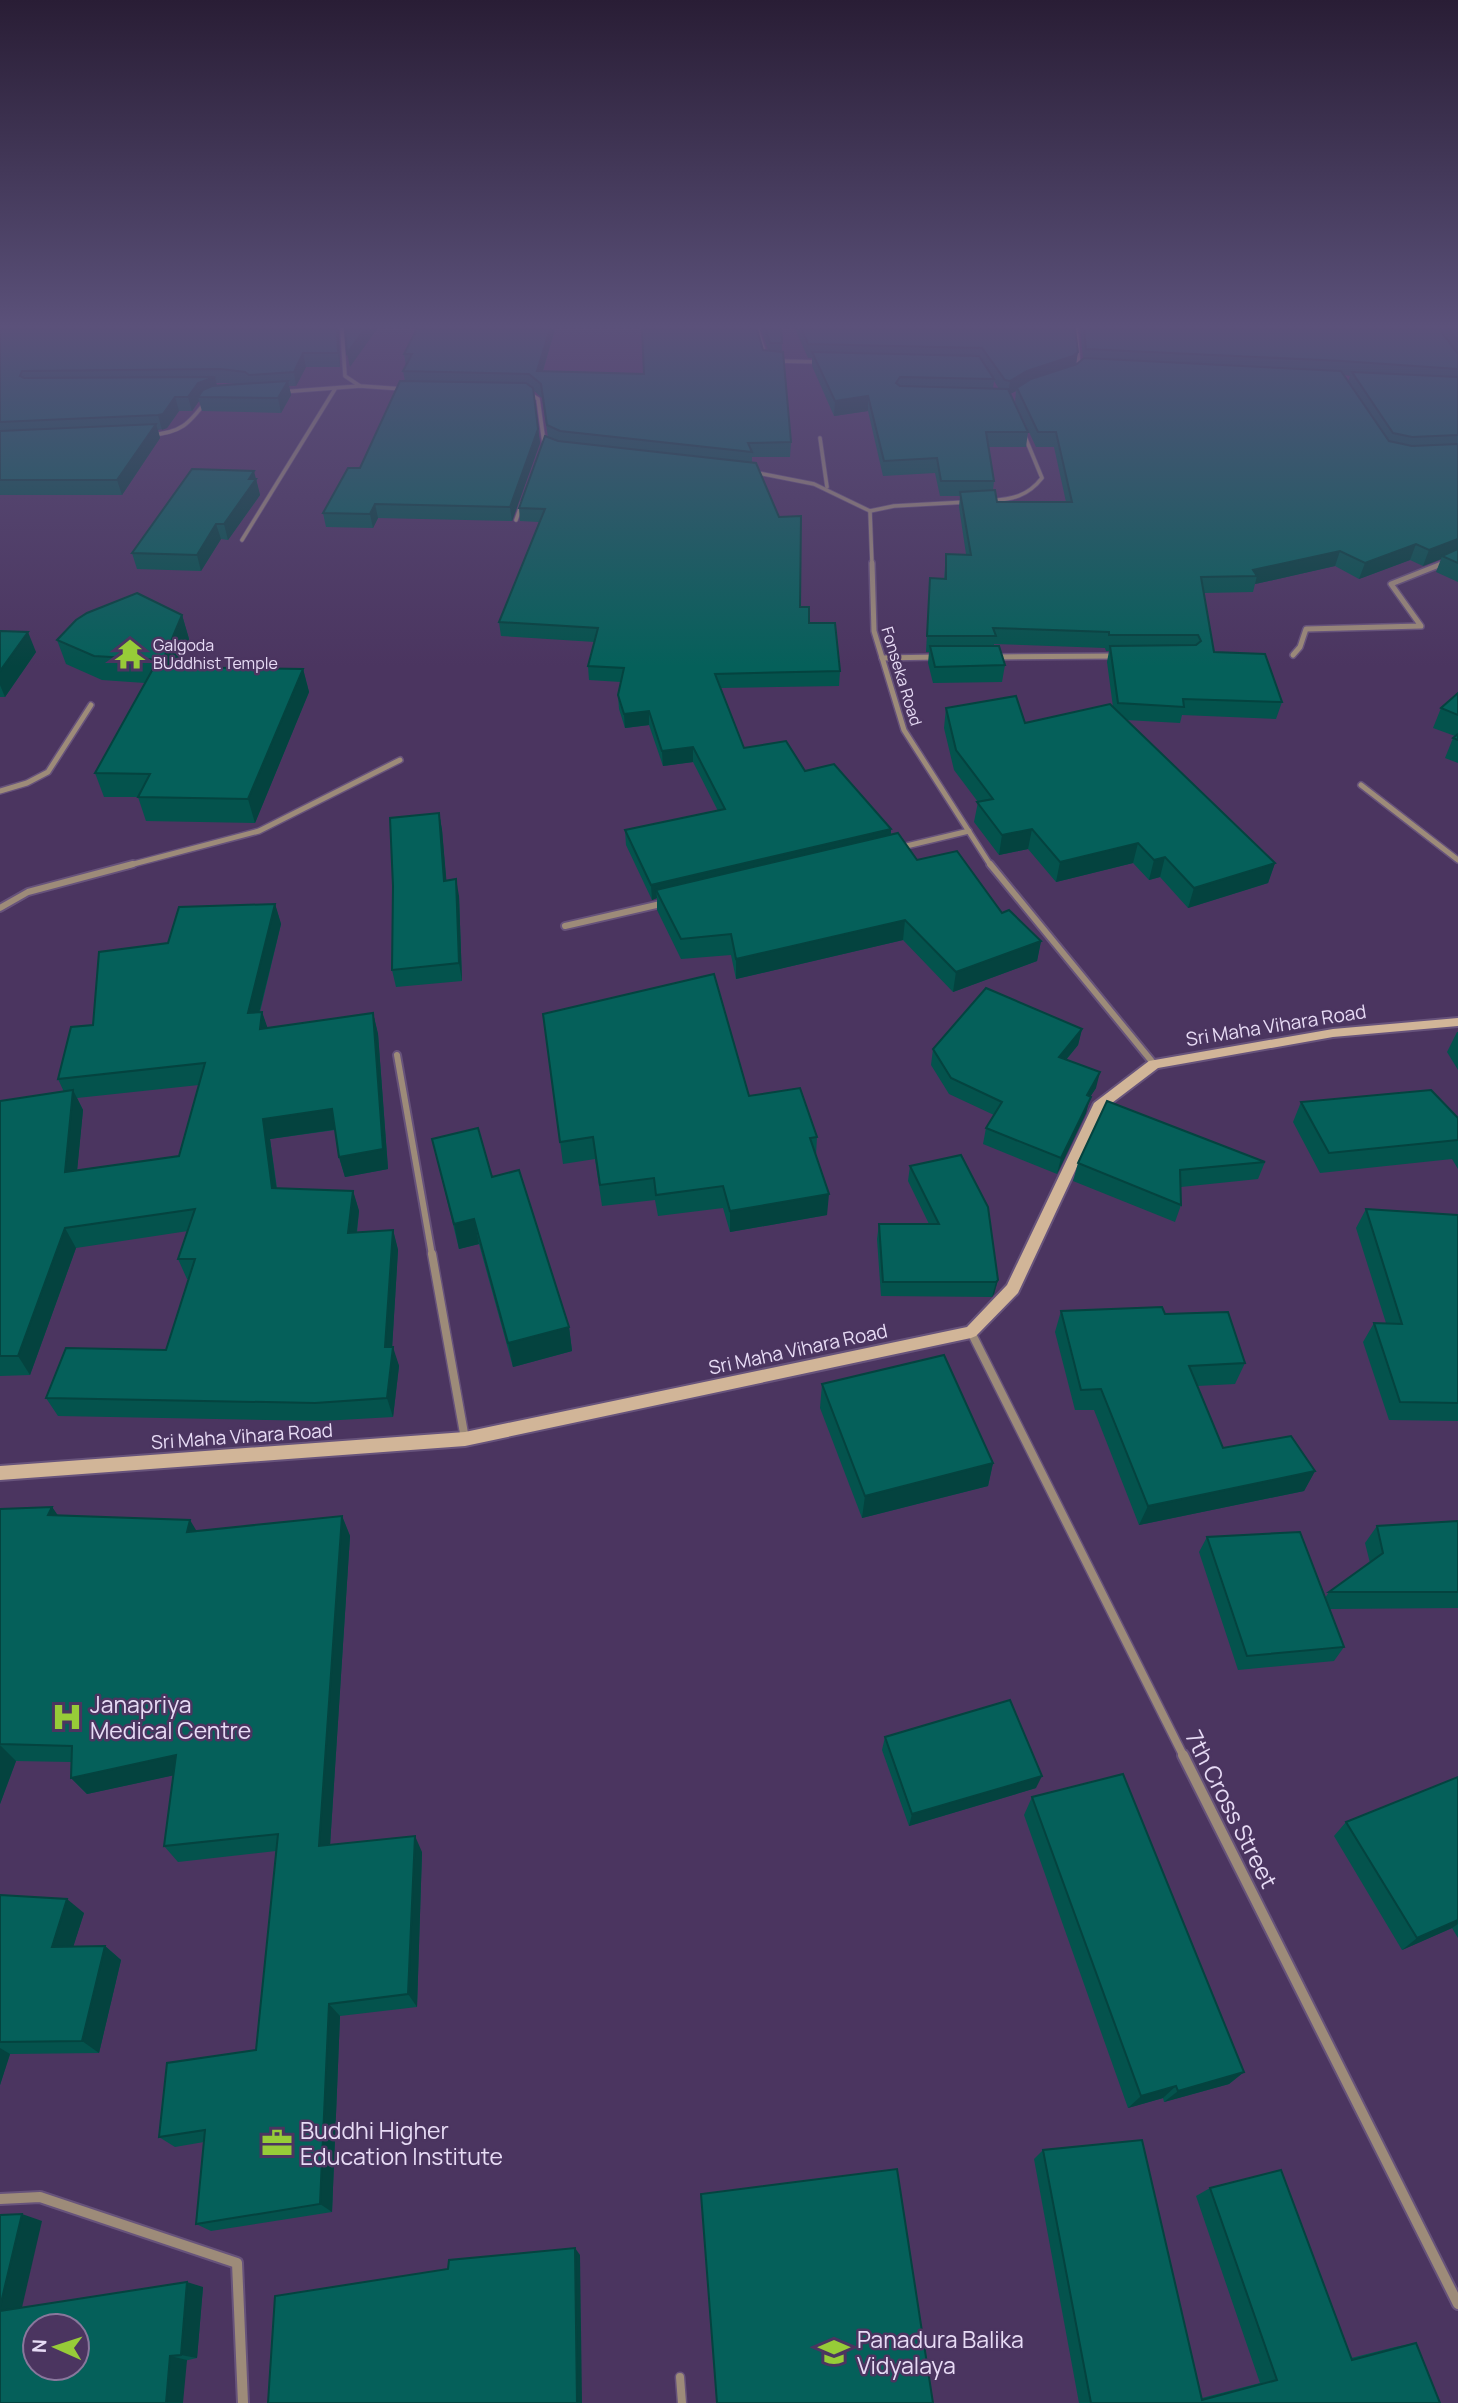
<svg xmlns="http://www.w3.org/2000/svg" width="1458" height="2403" font-family="Manrope,sans-serif">
	<rect width="100%" height="100%" fill="#4b3560"/>
	<g fill="none" stroke-linecap="round" stroke-linejoin="round">
		<g stroke="#67537b" stroke-width="11">
			<polyline id="lane" points="680,2377 682,2403"/>
		</g>
		<g stroke="#67537b" stroke-width="5">
			<g id="street-far4">
				<polyline points="342,329 345,376 360,386 403,389"/>
				<polyline points="757,329 766,358"/>
				<polyline points="1076,329 1079,368"/>
				<polyline points="776,361 820,362"/>
				<polyline points="281,392 360,386"/>
				<polyline points="527,392 538,399 544,443 551,446"/>
				<path d="M150 435C181 433 189 424 207 400"/>
				<polyline points="820,438 827,487"/>
				<polyline points="753,472 814,484 870,511"/>
				<path d="M989 501C1012 499 1027 497 1042 478L1023 432"/>
				<polyline points="870,511 872,564"/>
				<polyline points="870,511 894,506 967,502"/>
				<polyline points="516,520 522,503"/>
				<polyline points="242,540 335,389"/>
				<polyline points="1440,564 1458,557"/>
			</g>
		</g>
		<g stroke="#67537b" stroke-width="8">
			<g id="street-far3">
				<polyline points="872,563 874,631 904,730 991,866"/>
				<polyline points="1293,655 1300,647 1306,629 1421,626 1391,584 1444,563"/>
				<polyline points="995,657 1116,656"/>
				<polyline points="882,658 937,657"/>
				<polyline points="1361,785 1458,860"/>
				<polyline points="0,791 27,783 48,772 91,705"/>
				<polyline points="898,848 969,831"/>
				<polyline points="126,866 259,831 400,760"/>
			</g>
		</g>
		<g stroke="#67537b" stroke-width="10">
			<g id="street-far2">
				<polyline points="990,864 1154,1064"/>
				<polyline points="0,908 28,892 133,864"/>
				<polyline points="565,926 665,903"/>
				<polyline points="397,1055 432,1255"/>
			</g>
		</g>
		<g stroke="#67537b" stroke-width="11">
			<g id="street-far1">
				<polyline points="432,1254 465,1439"/>
				<polyline points="971,1332 1184,1757"/>
			</g>
		</g>
		<g stroke="#67537b" stroke-width="14">
			<g id="street">
				<polyline points="1183,1755 1458,2304"/>
				<polyline points="0,2199 40,2197 237,2263 243,2403"/>
			</g>
		</g>
		<g stroke="#67537b" stroke-width="4">
			<polygon id="secondary" points="1458,1018 1458,1026 1333,1037 1158,1068 1104,1109 1018,1293 976,1336 971,1338 465,1446 0,1480 0,1466 465,1432 967,1327 1007,1285 1094,1103 1149,1061 1333,1029"/>
		</g>
		<use href="#lane" stroke="#9d8b79" stroke-width="8"/>
		<use href="#street-far4" stroke="#9d8b79" stroke-width="3.5"/>
		<use href="#street-far3" stroke="#9d8b79" stroke-width="5"/>
		<use href="#street-far2" stroke="#9d8b79" stroke-width="6"/>
		<use href="#street-far1" stroke="#9d8b79" stroke-width="8"/>
		<use href="#street" stroke="#9d8b79" stroke-width="10"/>
		<use href="#secondary" fill="#d1b598" fill-rule="evenodd"/>
	</g>
	<g fill="#04534d" fill-rule="evenodd">
		<path d="M0 329H339L340 367H306L296 386H289L291 395 281 413 202 411 199 401 192 411H179L167 428 158 430 160 438 122 495H0ZM216 383H224L236 384 217 385Z"/>
		<polygon points="417,329 555,329 543,371 644,374 763,350 768,350 761,329 781,329 782,352 791,442 790,457 752,457 752,462 800,607 840,671 839,686 720,688 744,748 805,771 891,829 891,835 917,860 1002,913 1041,941 1037,961 953,992 903,940 736,979 731,955 681,959 657,910 657,898 652,900 626,845 625,830 718,811 693,762 663,766 649,725 625,728 619,709 618,695 621,682 589,680 588,666 595,642 501,636 499,622 539,522 520,521 519,508 548,437 542,398 533,390 540,443 512,521 378,518 373,528 326,527 323,513 360,468 405,381 403,371 406,366 404,354"/>
		<path d="M795 329H1075L1078 352 1076 365 1083 358 1080 329H1458V582L1436 572 1441 559 1423 566 1410 560 1359 579 1335 566 1255 584 1253 592 1204 593 1214 652 1282 702 1276 719 1182 715 1180 723 1126 720 1275 863 1268 883 1188 908 1160 877 1149 880 1133 863 1056 882 1028 849 999 855 974 822 978 802 954 770 944 728 946 708 1025 723 1113 707 1107 662 1109 651H1106L1105 648 994 644V646L1005 665 1002 682 933 683 928 663 929 652H926L930 578 944 579 946 554H966L959 507 960 496H940L935 473 883 476 868 411 834 416 812 366V358H808ZM1344 375 1350 376 1348 382ZM994 381 999 389H993ZM1016 391 1015 402 1036 447H1054L1066 502H997L993 490 994 481 989 447H1026L1028 432 1010 394Z"/>
		<polygon points="256,479 260,495 228,540 221,539 201,571 137,569 132,553"/>
		<polygon points="182,615 189,639 178,667 303,669 309,692 255,823 146,821 138,797 104,797 95,773 145,683 102,680 66,664 57,640"/>
		<polygon points="0,631 36,652 5,697 0,697"/>
		<polygon points="1458,693 1458,763 1445,758 1453,738 1455,736 1433,728 1441,708"/>
		<polygon points="439,813 442,830 446,880 459,896 462,981 396,987 392,970"/>
		<path d="M275 904 281 924 260 1012H262L267 1028 373 1013 378 1034 388 1169 345 1177 339 1157 335 1130 270 1139 277 1188 353 1191 359 1211 357 1233 393 1230 398 1250 392 1347 399 1366 393 1417 322 1421 58 1416 46 1398 166 1350 189 1279H187L178 1259 188 1231 76 1248 30 1375 0 1376V1101L64 1092 58 1079 93 1025 168 943ZM199 1085 179 1156 77 1170 83 1110 77 1098Z"/>
		<polygon points="543,1014 749,1096 817,1137 816,1155 827,1215 730,1232 723,1208 658,1216 655,1200 602,1206 595,1159 563,1164"/>
		<polygon points="1082,1029 1078,1045 1066,1060 1096,1088 1090,1097 1086,1113 1057,1174 983,1144 986,1128 994,1115 949,1094 931,1065 933,1049"/>
		<polygon points="1457,1032 1458,1032 1458,1070 1447,1052"/>
		<polygon points="1301,1102 1458,1118 1458,1169 1452,1159 1320,1173 1293,1122"/>
		<polygon points="432,1139 492,1177 569,1327 572,1351 513,1367 479,1244 459,1249"/>
		<polygon points="1265,1162 1258,1179 1181,1187 1181,1205 1175,1222 1073,1181 1078,1163"/>
		<polygon points="910,1166 998,1280 994,1294 992,1297 881,1296 877,1239 879,1224 929,1224 908,1181"/>
		<polygon points="1366,1209 1458,1215 1458,1421 1389,1420 1363,1342 1374,1323 1386,1323 1356,1228"/>
		<polygon points="1061,1311 1165,1314 1245,1363 1235,1384 1197,1386 1223,1448 1315,1471 1304,1491 1139,1525 1094,1410 1075,1410 1055,1332"/>
		<polygon points="822,1384 993,1463 988,1486 862,1518 820,1408"/>
		<polygon points="52,1507 58,1516 197,1531 342,1516 350,1536 330,1845 422,1852 417,2007 340,2016 332,2212 211,2231 196,2224 204,2142 175,2147 159,2137 256,2050 276,1851 178,1862 164,1846 174,1775 87,1794 71,1778 71,1762 16,1761 0,1804 0,1509"/>
		<polygon points="1458,1521 1458,1608 1329,1609 1344,1647 1334,1661 1238,1670 1199,1552 1207,1537 1325,1598 1329,1592 1370,1563 1365,1543 1377,1526"/>
		<polygon points="885,1737 1036,1788 909,1826 882,1750"/>
		<polygon points="1458,1777 1458,1938 1452,1928 1402,1950 1334,1836 1346,1822"/>
		<polygon points="1032,1797 1244,2072 1229,2084 1164,2102 1163,2098 1128,2108 1024,1815"/>
		<polygon points="0,1895 84,1913 73,1947 105,1946 121,1960 99,2053 10,2054 0,2085"/>
		<polygon points="1043,2150 1202,2398 1260,2383 1196,2196 1210,2188 1351,2358 1395,2347 1416,2343 1440,2403 1079,2403 1034,2159"/>
		<polygon points="42,2221 22,2308 203,2287 197,2358 0,2403"/>
	</g>
	<g fill="#04433f">
		<polygon points="337,329 339,329 340,367 338,353"/>
		<polygon points="365,329 377,329 350,367 347,353"/>
		<polygon points="550,329 555,329 539,383 537,371"/>
		<polygon points="1078,352 1075,365 1017,388 1016,391 1008,395 1010,381 1027,371"/>
		<polygon points="303,353 306,367 296,386 294,372"/>
		<polygon points="215,377 218,391 202,397 198,397 199,401 192,411 188,397 198,383"/>
		<polygon points="288,381 291,395 281,413 278,398"/>
		<polygon points="868,396 868,411 834,416 835,401"/>
		<polygon points="175,397 179,411 167,428 162,430 158,415"/>
		<polygon points="156,424 160,438 122,495 117,480"/>
		<polygon points="538,429 540,443 512,521 510,507"/>
		<polygon points="254,471 260,495 228,540 224,524"/>
		<polygon points="375,504 378,518 373,528 370,514"/>
		<polygon points="216,524 221,539 201,571 197,555"/>
		<polygon points="1458,539 1458,553 1442,556 1441,559 1423,566 1429,550"/>
		<polygon points="1416,544 1410,560 1359,579 1365,563"/>
		<polygon points="1340,551 1335,566 1255,584 1257,576 1253,570"/>
		<polygon points="182,615 189,639 171,684 163,660"/>
		<polygon points="28,632 36,652 5,697 0,685 0,671"/>
		<polygon points="303,669 309,692 255,823 248,799"/>
		<polygon points="649,711 649,725 625,728 624,714"/>
		<polygon points="693,747 693,762 663,766 662,751"/>
		<polygon points="439,813 442,830 448,898 444,881"/>
		<polygon points="891,829 890,844 656,890 657,898 652,900 651,885"/>
		<polygon points="1032,829 1028,849 999,855 1002,835"/>
		<polygon points="1138,843 1133,863 1056,882 1060,862"/>
		<polygon points="1165,857 1160,877 1149,880 1154,860"/>
		<polygon points="1275,863 1268,883 1188,908 1194,888"/>
		<polygon points="456,879 459,896 462,981 459,963"/>
		<polygon points="275,904 281,924 254,1033 248,1013"/>
		<polygon points="905,920 903,940 736,979 736,959"/>
		<polygon points="1041,941 1037,961 953,992 956,972"/>
		<polygon points="262,1012 269,1032 260,1029"/>
		<polygon points="373,1013 378,1034 388,1169 345,1177 339,1157"/>
		<polygon points="1082,1029 1078,1045 1055,1073 1059,1057"/>
		<polygon points="1100,1072 1096,1088 1090,1097 1086,1113 1057,1174 1061,1158 1087,1095"/>
		<polygon points="73,1090 83,1110 75,1192 65,1172"/>
		<polygon points="332,1109 338,1129 270,1139 279,1208 272,1188 263,1119"/>
		<polygon points="353,1191 359,1211 354,1253 348,1233"/>
		<polygon points="829,1194 827,1215 730,1232 730,1211"/>
		<polygon points="474,1219 479,1244 459,1249 454,1224"/>
		<polygon points="65,1228 76,1248 30,1375 18,1356"/>
		<polygon points="393,1230 398,1250 391,1366 385,1347"/>
		<polygon points="998,1280 994,1294 992,1297 996,1282"/>
		<polygon points="569,1327 572,1351 513,1367 508,1343"/>
		<polygon points="393,1347 399,1366 393,1417 387,1398"/>
		<polygon points="993,1463 988,1486 862,1518 865,1496"/>
		<polygon points="1315,1471 1304,1491 1139,1525 1148,1506"/>
		<polygon points="52,1507 66,1527 48,1515"/>
		<polygon points="342,1516 350,1536 329,1861 319,1846"/>
		<polygon points="190,1520 202,1540 187,1532"/>
		<polygon points="0,1745 16,1761 0,1804"/>
		<polygon points="176,1755 189,1772 87,1794 71,1778"/>
		<polygon points="1042,1776 1036,1788 909,1826 912,1814"/>
		<polygon points="415,1836 422,1852 417,2007 408,1994"/>
		<polygon points="67,1899 84,1913 69,1960 52,1947"/>
		<polygon points="1458,1920 1458,1924 1452,1928 1402,1950 1417,1938"/>
		<polygon points="105,1946 121,1960 99,2053 82,2041"/>
		<polygon points="329,2004 340,2016 332,2212 320,2204"/>
		<polygon points="0,2048 10,2054 0,2085"/>
		<polygon points="1244,2072 1229,2084 1164,2102 1178,2091"/>
		<polygon points="1176,2086 1163,2098 1128,2108 1141,2096"/>
		<polygon points="22,2214 42,2221 20,2316 0,2312 0,2307"/>
		<polygon points="575,2248 580,2255 582,2403 577,2403"/>
		<polygon points="187,2282 203,2287 197,2358 181,2355"/>
		<polygon points="170,2356 187,2360 183,2403 166,2403"/>
	</g>
	<g fill="#05605a" stroke="#04433f" stroke-width="2" fill-rule="evenodd">
		<polygon points="0,329 337,329 338,353 303,353 294,372 249,375 245,372 221,369 22,371 20,376 24,378 215,377 198,383 188,397 175,397 163,414 158,415 0,422"/>
		<polygon points="345,329 365,329 347,353"/>
		<polygon points="417,329 550,329 537,371 644,374 642,329 757,329 763,350 783,352 791,442 748,443 752,452 560,431 547,425 541,384 529,374 403,371 412,354 404,354"/>
		<polygon points="766,329 781,329 782,343 770,343"/>
		<polygon points="802,329 1075,329 1078,352 1073,356 1027,371 1010,381 1005,380 982,348 808,344"/>
		<polygon points="1084,329 1439,329 1458,354 1458,369 1342,361 1086,349"/>
		<polygon points="1448,329 1458,329 1458,341"/>
		<polygon points="812,352 979,356 994,379 900,377 896,383 900,386 1008,389 1028,432 986,432 994,481 941,481 937,458 884,461 868,396 835,401"/>
		<polygon points="1084,358 1341,371 1389,441 1412,446 1458,444 1458,539 1429,550 1416,544 1365,563 1340,551 1253,570 1257,576 1201,577 1214,652 1265,654 1282,702 1183,699 1184,707 1118,703 1110,646 1196,645 1201,641 1198,635 1109,635 1109,632 993,628 996,636 927,636 930,578 946,579 946,554 971,555 960,492 995,490 997,502 1072,502 1056,432 1038,432 1017,388 1031,379 1077,364"/>
		<polygon points="1352,372 1458,377 1458,435 1412,437 1393,433"/>
		<polygon points="288,381 278,398 198,397 203,390 212,386"/>
		<polygon points="400,381 526,383 533,388 538,429 510,507 375,504 370,514 323,513 348,468 360,468"/>
		<polygon points="156,424 117,480 0,480 0,431"/>
		<polygon points="545,436 558,441 756,463 779,517 801,516 800,607 809,607 809,623 835,623 840,671 715,674 744,748 786,741 805,771 834,764 891,829 651,885 625,830 725,809 693,747 662,751 649,711 624,714 618,695 624,668 588,666 598,628 499,622 545,509 519,508"/>
		<polygon points="192,469 254,471 249,479 256,479 224,524 216,524 197,555 132,553"/>
		<polygon points="1458,549 1458,563 1442,556"/>
		<polygon points="137,593 182,615 163,660 94,656 57,640 76,620 87,613"/>
		<polygon points="0,631 28,632 0,671"/>
		<polygon points="930,646 999,646 1005,665 935,667"/>
		<polygon points="154,667 303,669 248,799 138,797 150,774 95,773"/>
		<polygon points="1458,693 1458,715 1441,708"/>
		<polygon points="1016,696 1025,723 1110,704 1275,863 1194,888 1165,857 1154,860 1138,843 1060,862 1032,829 1002,835 977,802 993,799 956,750 946,708"/>
		<polygon points="1458,734 1458,740 1453,738"/>
		<polygon points="439,813 444,881 456,879 459,963 392,970 393,886 390,818"/>
		<polygon points="898,833 917,860 957,851 1002,913 1009,910 1041,941 956,972 905,920 736,959 731,934 681,939 656,890"/>
		<polygon points="275,904 248,1013 262,1012 260,1029 373,1013 383,1149 339,1157 332,1109 263,1119 272,1188 353,1191 348,1233 393,1230 385,1347 393,1347 387,1398 315,1403 46,1398 66,1348 166,1350 195,1259 178,1259 195,1209 65,1228 18,1356 0,1356 0,1101 73,1090 65,1172 179,1156 205,1063 58,1079 71,1027 93,1025 99,952 168,943 179,907"/>
		<polygon points="714,974 749,1096 800,1088 817,1137 810,1138 829,1194 730,1211 723,1186 656,1195 654,1178 600,1185 593,1137 560,1142 543,1014"/>
		<polygon points="986,988 1082,1029 1059,1057 1100,1072 1087,1095 1091,1097 1061,1158 986,1128 1002,1102 951,1078 933,1049"/>
		<polygon points="1431,1090 1458,1118 1458,1140 1329,1153 1301,1102"/>
		<polygon points="1107,1101 1265,1162 1180,1170 1181,1205 1078,1163"/>
		<polygon points="478,1128 492,1177 519,1170 569,1327 508,1343 474,1219 454,1224 432,1139"/>
		<polygon points="961,1155 988,1207 998,1280 996,1282 883,1282 879,1224 939,1224 910,1166"/>
		<polygon points="1366,1209 1458,1215 1458,1403 1400,1402 1374,1323 1402,1324"/>
		<polygon points="1162,1307 1165,1314 1228,1312 1245,1363 1189,1366 1223,1448 1291,1436 1315,1471 1148,1506 1101,1389 1081,1390 1061,1311"/>
		<polygon points="944,1355 993,1463 865,1496 822,1384"/>
		<polygon points="52,1507 48,1515 190,1520 187,1532 342,1516 319,1846 415,1836 408,1994 329,2004 320,2204 196,2224 205,2130 159,2137 167,2063 256,2050 278,1834 164,1846 176,1755 71,1778 72,1746 0,1744 0,1509"/>
		<polygon points="1458,1521 1458,1592 1329,1592 1383,1553 1377,1526"/>
		<polygon points="1300,1532 1344,1647 1247,1656 1207,1537"/>
		<polygon points="1010,1700 1042,1776 912,1814 885,1737"/>
		<polygon points="1123,1774 1244,2072 1178,2091 1176,2086 1141,2096 1032,1797"/>
		<polygon points="1458,1777 1458,1920 1417,1938 1346,1822"/>
		<polygon points="0,1895 67,1899 52,1947 105,1946 82,2041 0,2042"/>
		<polygon points="1142,2140 1202,2400 1277,2380 1210,2188 1281,2170 1352,2360 1416,2343 1440,2403 1091,2403 1043,2150"/>
		<polygon points="897,2169 933,2403 717,2403 701,2194"/>
		<polygon points="22,2214 0,2307 0,2215"/>
		<polygon points="575,2248 577,2403 268,2403 275,2296 448,2269 449,2260"/>
		<path d="M187 2282 181 2355 170 2356 166 2403H0V2311ZM35 2326H77V2368H35Z"/>
	</g>
	<linearGradient id="sky" x2="0" y2="1"><stop stop-color="#291d35"/><stop offset="0.49" stop-color="#5b517a"/><stop offset="1" stop-color="#5b517a" stop-opacity="0"/></linearGradient>
	<rect width="1458" height="666" fill="url(#sky)"/>
	<defs>
		<g id="temple-bare" transform="scale(2.415)"><path d="M0-6L5-2H3V0L6.5 2.5H4V6H1.5V3h-3V6H-4V2.5H-6.5L-3 0V-2H-5Z" fill="#97cc38" stroke="#4b3560" stroke-width="2.5" paint-order="stroke"/></g>
		<g id="hospital-bare" transform="scale(2.415)"><path d="M-5-5h3v3.5h4V-5h3V5h-3V1.5h-4V5h-3Z" fill="#97cc38" stroke="#4b3560" stroke-width="2.5" paint-order="stroke"/></g>
		<g id="office-bare" transform="scale(2.415)"><path d="M-6-3h4V-5.5h4V-3h4V5H-6ZM-1-4.5V-3h2v-1.5ZM-6 0V1H6V0Z" fill="#97cc38" stroke="#4b3560" stroke-width="2.5" paint-order="stroke"/></g>
		<g id="school-bare" transform="scale(2.415)"><path d="M0-5L7-2L0 1L-7-2ZM-4 1L0 2.5L4 1V4Q0 6-4 4Z" fill="#97cc38" stroke="#4b3560" stroke-width="2.5" paint-order="stroke"/></g>
	</defs>
	<g fill-rule="evenodd">
		<use href="#temple-bare" x="130" y="654"/>
		<use href="#hospital-bare" x="67" y="1717"/>
		<use href="#office-bare" x="277" y="2143"/>
		<use href="#school-bare" x="834" y="2352"/>
	</g>
	<g text-anchor="middle" dominant-baseline="central" stroke-width="5" stroke-linejoin="round" paint-order="stroke">
		<g font-size="16" fill="#e7dbf5" stroke="#4b3560" text-anchor="start">
			<text x="153" y="645">Galgoda<tspan x="153" dy="18">BUddhist Temple</tspan></text>
		</g>
		<g font-size="16" fill="#e7dbf5" stroke="#4b3560">
			<text transform="translate(902 676) rotate(73)">Fonseka Road</text>
		</g>
		<g font-size="19" fill="#e7dbf5" stroke="#4b3560">
			<text transform="translate(1276 1025) rotate(-9)">Sri Maha Vihara Road</text>
			<text transform="translate(798 1349) rotate(-12)">Sri Maha Vihara Road</text>
			<text transform="translate(242 1436) rotate(-4)">Sri Maha Vihara Road</text>
		</g>
		<g font-size="23" fill="#e7dbf5" stroke="#4b3560" text-anchor="start">
			<text x="90" y="1704">Janapriya<tspan x="90" dy="26">Medical Centre</tspan></text>
			<text x="300" y="2130">Buddhi Higher<tspan x="300" dy="26">Education Institute</tspan></text>
			<text x="857" y="2339">Panadura Balika<tspan x="857" dy="26">Vidyalaya</tspan></text>
		</g>
		<g font-size="23" fill="#e7dbf5" stroke="#4b3560">
			<text transform="translate(1232 1809) rotate(63)">7th Cross Street</text>
		</g>
	</g>
	<g transform="translate(56 2347) rotate(273)"><circle r="33" fill="#4b3560" stroke="#89779c" stroke-width="2"/>
	<path d="M0-5L12 26L0 18L-12 26Z" fill="#97cc38"/>
	<text y="-10" font-size="19" font-weight="bold" text-anchor="middle" fill="#e7dbf5">N</text>
	</g>
</svg>
